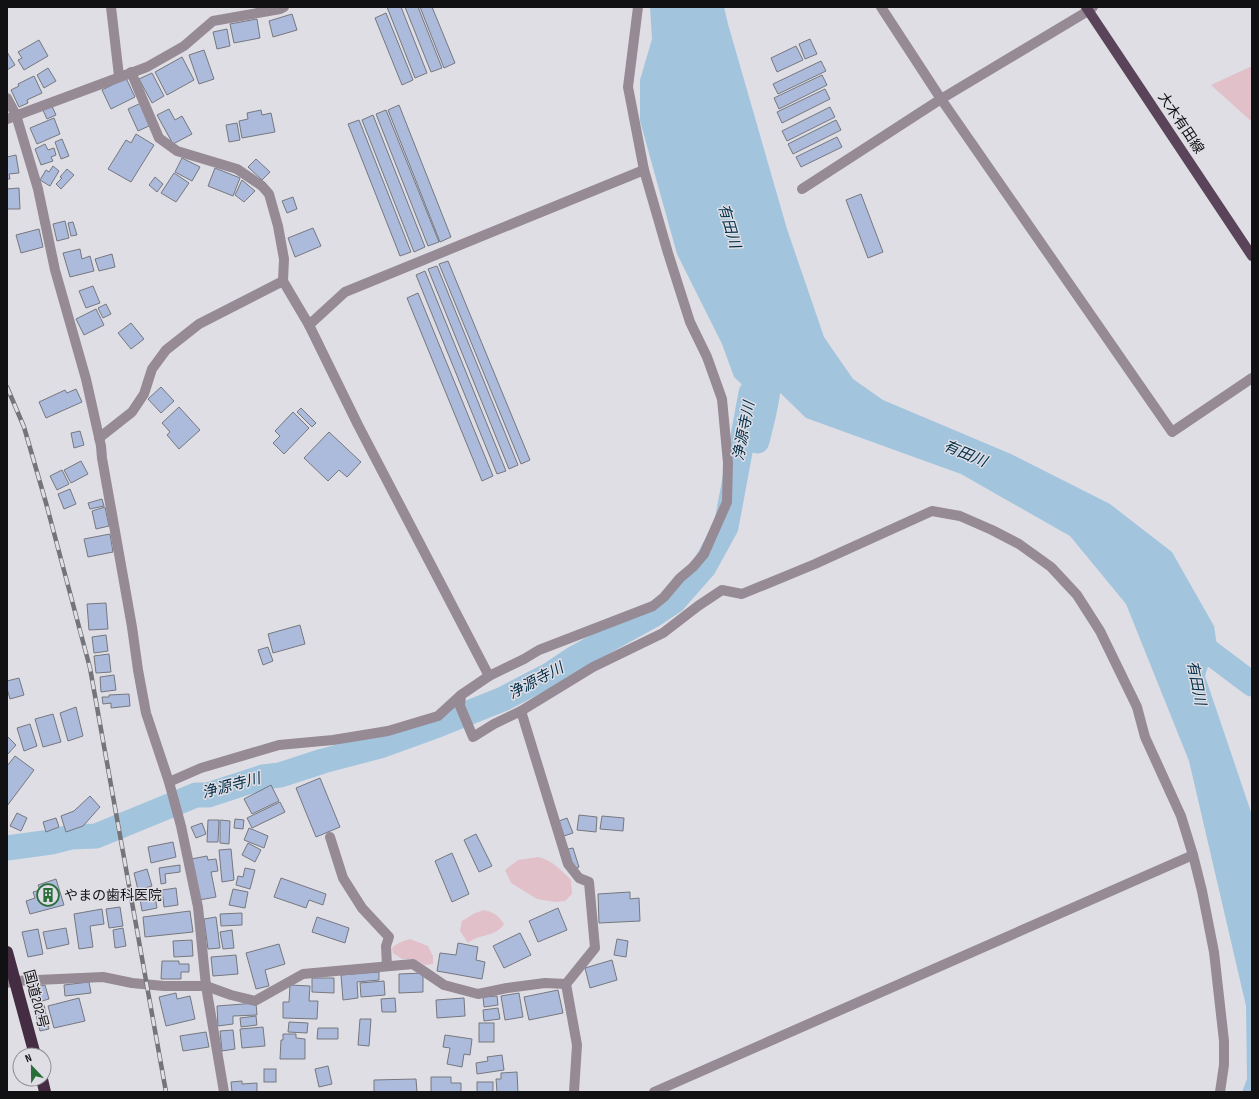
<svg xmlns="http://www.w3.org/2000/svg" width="1259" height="1099" font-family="'Sofia Sans Condensed','Noto Sans JP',sans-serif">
	<rect width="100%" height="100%" fill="#e0dee5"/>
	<g fill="#e1c0ca">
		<polygon points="1252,66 1252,122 1211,85"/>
		<path d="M538 857C551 859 562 871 571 880L572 894 565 901 555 902 537 899 511 883 505 870 518 860Z"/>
		<path d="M484 910C495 913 498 915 504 924 495 938 480 933 468 943L460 931 462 921 475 913Z"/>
		<path d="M410 939 428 946 433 956V964L425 965 415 959H402L393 953 392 948C397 943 403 941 410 939Z"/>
	</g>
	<polygon fill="#a2c5dd" points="650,7 724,7 728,24 787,229 824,337 853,379 883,400 1011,454 1110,504 1172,552 1214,626 1220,665 1209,663 1205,676 1252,815 1252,1092 1242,1092 1247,1079 1246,1006 1189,761 1126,604 1070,536 961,474 806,418 769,382 758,383 751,393 734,377 722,344 677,254 640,121 640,80 652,39"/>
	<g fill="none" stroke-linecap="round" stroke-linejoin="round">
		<g stroke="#a2c5dd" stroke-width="25">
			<polyline points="1192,639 1252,684"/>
			<path d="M7 848 51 842 71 837 96 836 196 795H208L263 777 280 775 323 761 380 746 438 725 503 699 551 674 575 658 653 615 674 601 704 567 726 527 751 393 757 441C763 417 770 392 769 367 769 361 767 355 766 349"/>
		</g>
	</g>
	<g fill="#acbadc" stroke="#76787e">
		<polygon points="387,7 401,7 427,73 415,78"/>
		<polygon points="405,7 418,7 442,68 431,72"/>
		<polygon points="420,7 432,7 455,63 444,68"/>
		<polygon points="386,13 413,80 402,85 375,18"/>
		<polygon points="292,14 297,30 273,37 269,21"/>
		<polygon points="257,19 260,38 234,43 230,24"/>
		<polygon points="227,29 230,46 217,49 213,32"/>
		<polygon points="810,39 817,54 805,59 799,44"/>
		<polygon points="39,40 48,56 24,70 18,60 22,58 18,52"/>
		<polygon points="796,46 803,60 777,72 771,58"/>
		<polygon points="204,50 214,79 199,84 189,55"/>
		<polygon points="7,52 15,65 7,70"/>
		<polygon points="182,57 194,80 167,95 155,72"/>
		<polygon points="821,61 826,71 778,94 773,84"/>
		<polygon points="48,68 56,81 44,88 37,75"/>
		<polygon points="152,73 164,96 152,103 139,79"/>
		<polygon points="822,75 827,85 779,109 774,98"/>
		<polygon points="34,76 42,93 27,100 28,103 19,107 11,90 19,86 18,84"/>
		<polygon points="126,78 135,97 111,109 102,90"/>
		<polygon points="825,89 830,99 782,123 777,112"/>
		<polygon points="141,103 151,125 138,131 128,109"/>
		<polygon points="51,104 56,115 47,119 42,108"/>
		<polygon points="399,105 451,237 440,242 388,110"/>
		<polygon points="830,107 835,117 787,141 782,131"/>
		<polygon points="169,109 175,120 182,116 192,134 173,144 157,115"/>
		<polygon points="261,110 262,115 271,113 275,132 242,138 239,121 248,119 247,113"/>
		<polygon points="386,110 439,242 428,246 376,114"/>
		<polygon points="373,115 425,247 414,252 362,120"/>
		<polygon points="54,118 60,134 37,144 30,128"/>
		<polygon points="359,120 411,252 400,256 348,124"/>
		<polygon points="836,120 841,130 793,154 788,144"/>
		<polygon points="237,123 240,140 229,142 226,125"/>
		<polygon points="136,134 154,145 131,182 108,169 126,140 131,143"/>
		<polygon points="837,137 842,147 801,167 796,157"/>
		<polygon points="62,139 69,156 61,159 55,142"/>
		<polygon points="45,144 48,150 54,148 56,155 51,157 53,161 41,165 35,149"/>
		<polygon points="16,155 19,173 9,174 10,179 7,179 7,157"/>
		<polygon points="182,158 200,167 192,181 175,172"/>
		<polygon points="256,159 270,172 262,180 248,167"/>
		<polygon points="53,166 59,171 50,186 40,180 46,170 49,172"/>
		<polygon points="215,168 240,178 233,196 208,186"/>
		<polygon points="67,169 74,175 61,189 56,184 62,178 60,177"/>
		<polygon points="174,173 189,183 176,202 161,193"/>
		<polygon points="155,177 163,184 157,192 149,185"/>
		<polygon points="242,180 255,191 244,202 235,195"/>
		<polygon points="19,188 20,209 7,209 7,189"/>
		<polygon points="861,194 883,252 868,258 846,200"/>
		<polygon points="293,197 297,209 287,213 282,201"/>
		<polygon points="65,221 69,238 57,241 53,224"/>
		<polygon points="73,222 77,235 71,236 68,223"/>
		<polygon points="313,228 321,246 295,257 288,238"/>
		<polygon points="39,229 43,247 21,253 16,235"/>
		<polygon points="80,249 82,259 90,256 94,271 70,277 63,253"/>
		<polygon points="112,254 115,267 99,271 95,259"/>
		<polygon points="448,261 530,460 521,464 439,264"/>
		<polygon points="437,266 518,465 509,469 428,269"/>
		<polygon points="425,271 506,471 497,474 416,275"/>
		<polygon points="93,286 100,303 86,308 79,291"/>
		<polygon points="418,293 493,476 482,481 407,298"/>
		<polygon points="106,304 111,314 103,318 98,308"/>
		<polygon points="96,309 104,325 84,335 76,319"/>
		<polygon points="131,323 144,339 131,349 118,333"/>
		<polygon points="161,387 174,401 161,413 148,399"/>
		<polygon points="76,389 82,402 46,418 39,402 65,390 67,393"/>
		<polygon points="179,407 200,430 179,449 167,435 170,432 162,423"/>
		<polygon points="301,408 316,423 312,427 297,412"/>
		<polygon points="293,412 309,428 284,454 273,443 280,436 275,431"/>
		<polygon points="80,431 84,445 74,448 71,433"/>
		<polygon points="329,432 361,462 347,477 339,470 328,481 304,458"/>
		<polygon points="81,461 88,474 71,483 64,470"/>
		<polygon points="62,470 69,484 57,490 50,476"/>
		<polygon points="70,489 76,504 64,509 58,494"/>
		<polygon points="102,499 104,506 90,509 88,503"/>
		<polygon points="105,507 109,526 96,529 92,511"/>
		<polygon points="110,534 113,552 88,557 84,539"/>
		<polygon points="106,603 108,629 89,630 87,604"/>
		<polygon points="300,625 305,644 273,653 268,634"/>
		<polygon points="106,635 108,651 94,653 92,637"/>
		<polygon points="268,647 273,661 263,665 258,650"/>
		<polygon points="109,654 111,672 96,673 94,656"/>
		<polygon points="114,675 116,690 101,692 100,677"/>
		<polygon points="19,678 24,695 10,699 7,689 7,681"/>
		<polygon points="129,694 130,706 111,708 111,703 103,704 102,697 109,697 109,695"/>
		<polygon points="76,707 83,736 68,741 60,713"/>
		<polygon points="53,714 61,742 43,747 35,719"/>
		<polygon points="30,724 37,746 24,751 17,728"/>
		<polygon points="7,736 16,745 7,755"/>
		<polygon points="15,756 34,770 7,806 7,766"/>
		<polygon points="320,778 340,827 316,837 296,788"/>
		<polygon points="271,785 279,801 252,814 244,799"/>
		<polygon points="90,796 100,807 83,826 66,832 61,816 74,811"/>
		<polygon points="280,802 285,812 252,828 247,818"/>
		<polygon points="17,813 27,818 21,831 10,826"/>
		<polygon points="579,815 597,817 596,832 577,830"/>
		<polygon points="602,816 624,818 623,831 600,829"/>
		<polygon points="56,818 59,827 46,832 43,822"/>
		<polygon points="567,818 573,833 564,836 559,821"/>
		<polygon points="235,819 244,820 243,829 234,828"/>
		<polygon points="208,820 219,820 218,842 207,842"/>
		<polygon points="220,820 230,821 229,844 220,843"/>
		<polygon points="202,823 206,834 196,838 191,827"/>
		<polygon points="249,828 268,836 264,848 244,840"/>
		<polygon points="476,834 492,866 479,872 464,840"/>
		<polygon points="173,842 176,857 151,863 148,847"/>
		<polygon points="248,843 261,850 255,862 242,855"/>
		<polygon points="573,848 579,867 574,869 568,849"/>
		<polygon points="231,849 234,880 222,882 219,850"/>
		<polygon points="452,853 469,894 452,902 435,861"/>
		<polygon points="207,856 208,860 216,859 218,871 211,872 216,897 199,900 191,859"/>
		<polygon points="180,865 180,872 165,874 166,883 161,884 159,868"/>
		<polygon points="245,868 255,870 250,889 236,885 238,876 243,877"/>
		<polygon points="147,869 152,886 138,890 134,873"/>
		<polygon points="281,878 326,894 323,905 309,900 306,908 274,897"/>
		<polygon points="56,879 64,905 30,914 26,901 35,898 33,892 40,890 38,885"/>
		<polygon points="176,888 178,905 164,907 162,890"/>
		<polygon points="233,889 248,892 245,908 229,905"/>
		<polygon points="154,890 157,908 142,911 139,893"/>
		<polygon points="630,892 630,899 639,898 640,921 599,923 598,894"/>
		<polygon points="120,907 123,926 109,928 106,909"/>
		<polygon points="558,908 567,930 538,942 529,921"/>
		<polygon points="102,909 104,924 90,926 93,947 79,949 74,914"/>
		<polygon points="190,911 193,932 145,937 143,917"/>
		<polygon points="242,913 242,925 221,926 220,914"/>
		<polygon points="216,917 220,948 208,949 204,919"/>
		<polygon points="317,917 349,928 345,943 312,932"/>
		<polygon points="66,928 69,944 47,949 43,932"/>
		<polygon points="123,928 126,946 115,948 113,930"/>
		<polygon points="38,929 43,954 28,957 22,932"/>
		<polygon points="232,930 234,948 223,949 220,932"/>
		<polygon points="520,933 531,955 504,968 493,946"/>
		<polygon points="617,939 628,941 626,957 614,955"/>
		<polygon points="192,940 193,956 174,957 173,941"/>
		<polygon points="458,943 478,947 476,960 485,962 482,979 437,971 440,953 456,955"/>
		<polygon points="279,944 285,964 265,970 269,986 256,989 246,953"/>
		<polygon points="236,955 238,974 213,976 211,957"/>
		<polygon points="612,960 617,980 590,988 585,968"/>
		<polygon points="162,961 179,961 179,964 189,964 189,972 181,972 181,979 161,979"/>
		<polygon points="379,972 379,980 357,982 358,998 343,1000 341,975"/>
		<polygon points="423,973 423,992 399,993 399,974"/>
		<polygon points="312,978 334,978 334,993 312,992"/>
		<polygon points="384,981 385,995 361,997 360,983"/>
		<polygon points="89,982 91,993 65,996 64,985"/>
		<polygon points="45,985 49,999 32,1004 28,989"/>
		<polygon points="290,985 310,986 309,1001 318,1001 317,1019 283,1018 283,1002 289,1002"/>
		<polygon points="558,990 563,1013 529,1020 524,997"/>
		<polygon points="176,993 177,999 190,996 195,1019 166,1026 159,997"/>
		<polygon points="519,993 523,1017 505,1020 501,996"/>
		<polygon points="497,996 498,1005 484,1007 483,997"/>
		<polygon points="79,998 85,1021 54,1028 48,1006"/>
		<polygon points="395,998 396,1012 382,1012 381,999"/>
		<polygon points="464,998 465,1016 437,1018 436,1000"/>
		<polygon points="256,1003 257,1015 233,1016 233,1024 218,1026 217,1006"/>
		<polygon points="44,1005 49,1029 40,1031 34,1007"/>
		<polygon points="498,1008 500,1019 484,1021 483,1010"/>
		<polygon points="256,1016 257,1025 241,1027 240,1018"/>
		<polygon points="360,1019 371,1019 369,1046 358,1045"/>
		<polygon points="289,1022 308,1023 307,1033 288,1032"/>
		<rect x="479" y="1023" width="15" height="19"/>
		<polygon points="263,1027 265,1046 242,1048 240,1029"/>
		<polygon points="318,1028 338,1028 338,1039 317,1039"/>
		<polygon points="233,1030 235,1049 222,1051 220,1031"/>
		<polygon points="206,1032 209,1047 183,1051 180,1036"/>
		<polygon points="283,1034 296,1034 296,1038 305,1039 305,1059 280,1059 281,1040 283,1040"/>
		<polygon points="445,1035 472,1039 470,1055 464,1054 462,1067 447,1064 450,1048 443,1047"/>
		<polygon points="502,1055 504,1070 477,1074 476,1063 488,1061 487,1057"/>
		<polygon points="328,1066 332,1084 319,1087 315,1069"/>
		<rect x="264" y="1069" width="12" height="13"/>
		<polygon points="517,1072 518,1092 497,1092 496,1079 501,1079 501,1073"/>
		<polygon points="431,1077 451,1077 451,1083 461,1083 461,1092 431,1092"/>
		<polygon points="416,1079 417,1092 374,1092 374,1080"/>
		<polygon points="242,1081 242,1084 257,1083 257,1092 232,1092 231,1082"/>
		<rect x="477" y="1082" width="16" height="10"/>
	</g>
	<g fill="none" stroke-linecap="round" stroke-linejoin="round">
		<g stroke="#968a95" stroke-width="10">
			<polyline points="111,7 119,76"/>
			<polyline points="881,7 941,99 1172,432 1252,378"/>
			<polyline points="131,72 159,138 177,151 237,169 262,186 269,194 278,226 284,259 283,281 309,325 358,425 489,676"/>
			<polyline points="7,98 16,115 38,189 55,270 86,379 101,446 102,458 132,627 138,670 146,713 169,782 181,826 198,907 206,986 224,1092"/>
			<polyline points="7,119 147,67 184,46 213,21 280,9 284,7"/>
			<polyline points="802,189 941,99 1088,11 1093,7"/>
			<polyline points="309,325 345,292 644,170"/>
			<polyline points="99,438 132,412 144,394 152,369 166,350 199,324 283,281"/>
			<polyline points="461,695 460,706 473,737 494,724 521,711 593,667 663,633 698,606 722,590 742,594 815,564 932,511 960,516 992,530 1019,544 1051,567 1077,595 1100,631 1137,707 1145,737 1181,816 1193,855 1202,891 1214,952 1224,1041 1224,1065 1220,1092"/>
			<polyline points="521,711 568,864 579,878 589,882 595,948 566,984 577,1045 574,1092"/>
			<polyline points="169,782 201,768 279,745 333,740 388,731 438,716 461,695 489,676 524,659 539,650 653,606 664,597 680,578 693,567 704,554 727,502 728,463 722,399 707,357 690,322 668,253 644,170 628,87 638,7"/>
			<polyline points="330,837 343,878 362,908 389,937 386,946 387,966"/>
			<polyline points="7,983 15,981 103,977 132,983 164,986 206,986 231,995 255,1001 303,974 413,964 444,985 478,994 507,988 545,983 566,984"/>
			<polyline points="654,1092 1193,855"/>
		</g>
		<polyline stroke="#5a4459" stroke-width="10" points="1086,7 1252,256"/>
		<g stroke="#442c43" stroke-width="12">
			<polyline points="7,952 35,1055"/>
			<polyline points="42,1079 45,1092"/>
		</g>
		<g stroke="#757478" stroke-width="4.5">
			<polyline id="rail" points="7,387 24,427 46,503 90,668 166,1092"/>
		</g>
		<use href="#rail" stroke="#e0dee5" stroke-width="3" stroke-dasharray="9" stroke-linecap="butt"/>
	</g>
	<defs>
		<g id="building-ring" transform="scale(1.15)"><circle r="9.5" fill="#e0dee5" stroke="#296d39" stroke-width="1.5"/><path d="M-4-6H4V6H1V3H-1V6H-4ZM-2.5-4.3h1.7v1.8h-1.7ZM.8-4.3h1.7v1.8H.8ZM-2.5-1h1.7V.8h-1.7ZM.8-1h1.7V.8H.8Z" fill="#296d39"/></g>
	</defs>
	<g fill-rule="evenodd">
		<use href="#building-ring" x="48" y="895"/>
	</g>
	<g text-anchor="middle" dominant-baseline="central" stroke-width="3" stroke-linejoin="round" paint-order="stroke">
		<g font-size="14" fill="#111012" stroke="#e0dee5">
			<text transform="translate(1181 123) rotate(56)">大木有田線</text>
			<text transform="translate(36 999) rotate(75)">国道202号</text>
		</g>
		<g font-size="14" fill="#111012" stroke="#e0dee5" text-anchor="start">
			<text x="64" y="895">やまの歯科医院</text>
		</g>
		<g font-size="15" font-style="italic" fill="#002e47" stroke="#e0dee5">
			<text transform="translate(729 226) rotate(74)">有田川</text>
			<text transform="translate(744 431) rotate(-79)">浄源寺川</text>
			<text transform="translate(965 454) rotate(23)">有田川</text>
			<text transform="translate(536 681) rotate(-28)">浄源寺川</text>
			<text transform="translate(1196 683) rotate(79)">有田川</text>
			<text transform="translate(231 786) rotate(-15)">浄源寺川</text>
		</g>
	</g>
	<rect width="1259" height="1099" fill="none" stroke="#111012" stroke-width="16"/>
	<g transform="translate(32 1067) rotate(338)"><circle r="19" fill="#e0dee5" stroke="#8d8c91"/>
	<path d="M0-3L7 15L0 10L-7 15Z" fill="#296d39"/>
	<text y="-6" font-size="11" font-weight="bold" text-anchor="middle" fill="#111012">N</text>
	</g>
</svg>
